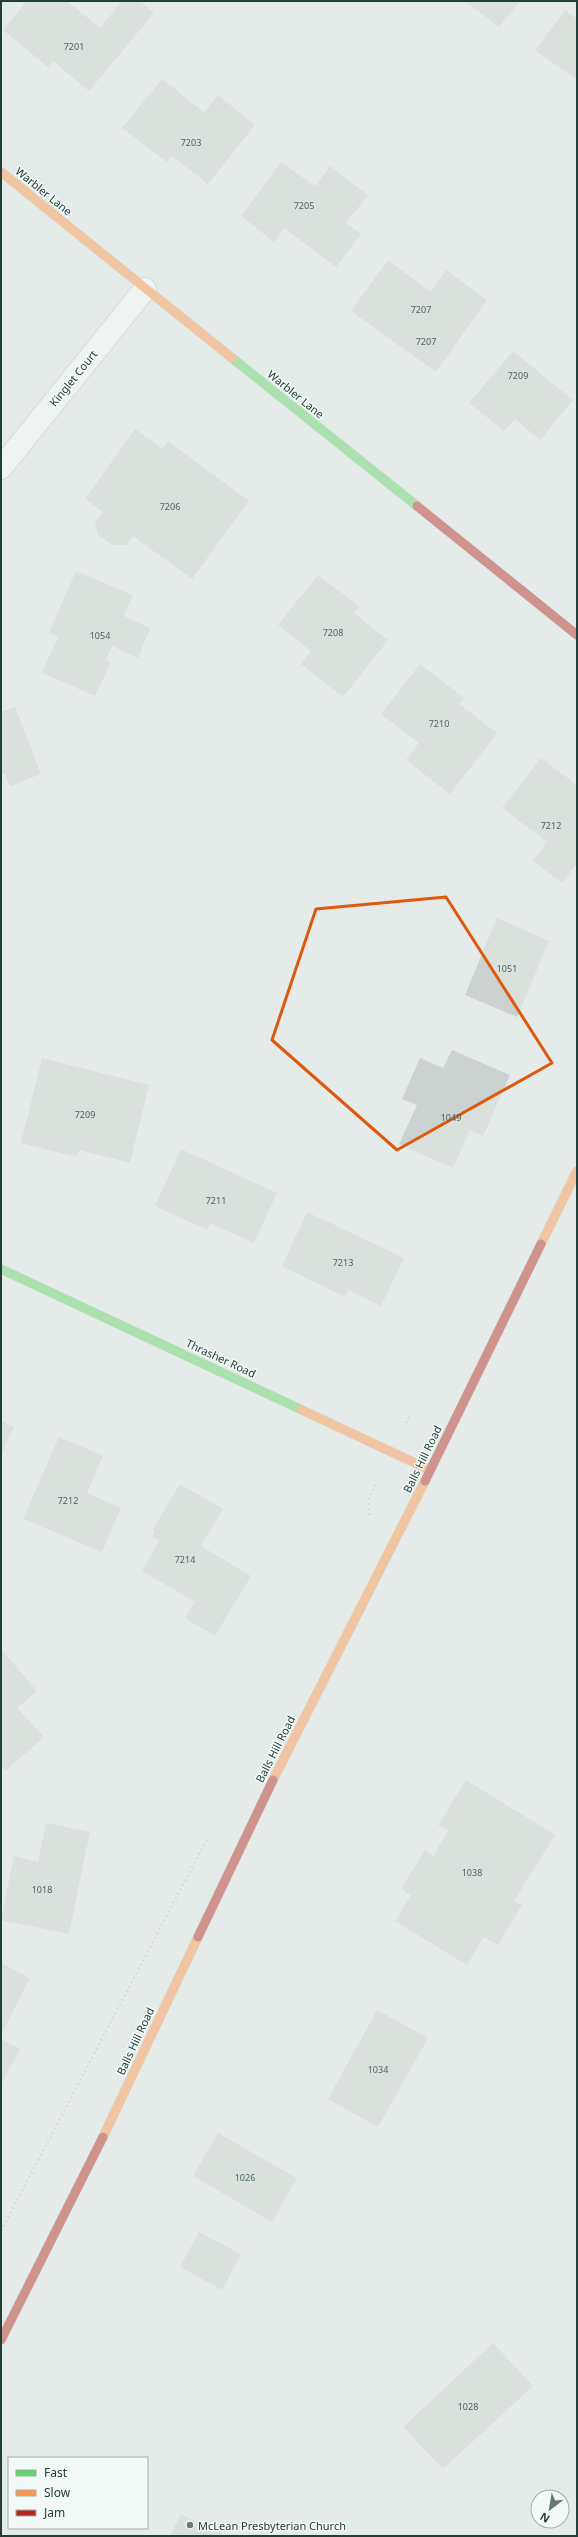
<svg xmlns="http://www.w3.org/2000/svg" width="578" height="2537" font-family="'Noto Sans',sans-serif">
	<rect width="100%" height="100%" fill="#e5ebe8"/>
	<g fill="#ccd2cf">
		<polygon points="27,1 67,1 100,28 122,1 140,1 154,13 89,91 53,61 48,67 3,30"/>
		<polygon points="465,1 520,1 499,27"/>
		<polygon points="565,10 577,19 577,80 535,50"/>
		<polygon points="162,79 204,112 218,95 255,125 208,184 172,156 167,162 122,128"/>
		<polygon points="281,162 315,186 330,166 368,195 346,223 361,234 336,267 284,228 274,242 241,216"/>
		<polygon points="388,260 431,292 446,270 487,300 436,372 351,311"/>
		<polygon points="513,351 573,400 540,440 515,419 504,431 469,403"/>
		<polygon points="135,429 162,449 168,441 249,501 192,579 133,536 126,545 113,545 98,535 95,522 103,512 85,499"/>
		<polygon points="76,571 133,595 124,616 150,628 138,658 112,646 106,660 111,662 95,696 42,673 58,637 49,633"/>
		<polygon points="318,575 360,607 354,613 388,640 343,697 301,664 311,651 278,625"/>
		<polygon points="420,664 464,698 459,704 497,733 450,794 406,760 419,743 381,714"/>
		<polygon points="15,707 41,774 10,786 5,774 1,775 1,712"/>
		<polygon points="541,758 577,785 577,863 562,883 533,861 547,842 502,808"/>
		<polygon points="497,918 549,941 517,1017 465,995"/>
		<polygon points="452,1050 510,1075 483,1136 470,1130 453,1168 399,1144 417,1105 402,1099 420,1058 443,1068"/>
		<polygon points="42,1058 149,1085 130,1163 79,1150 77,1157 21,1143"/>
		<polygon points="181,1149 277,1193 254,1243 210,1223 207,1230 155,1206"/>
		<polygon points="307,1212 404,1258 381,1306 348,1290 345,1297 282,1266"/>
		<polygon points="1,1421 14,1427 1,1455"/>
		<polygon points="59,1437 103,1456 87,1493 121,1508 102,1552 23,1519"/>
		<polygon points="180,1484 223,1509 201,1546 251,1576 215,1636 185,1618 195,1602 142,1571 159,1541 152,1537 155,1531 153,1529"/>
		<polygon points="1,1649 37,1691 17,1708 44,1737 6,1770 1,1765"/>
		<polygon points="466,1780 555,1835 514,1901 522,1905 498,1945 484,1937 467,1965 395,1921 411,1895 401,1889 425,1850 433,1856 448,1831 438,1825"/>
		<polygon points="46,1823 90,1832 69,1934 1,1920 14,1856 38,1862"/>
		<polygon points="1,1963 30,1978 1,2035"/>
		<polygon points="377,2010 428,2038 378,2127 328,2099"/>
		<polygon points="1,2039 20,2049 1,2085"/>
		<polygon points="218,2133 297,2178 272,2222 193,2176"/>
		<polygon points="199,2232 241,2254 222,2290 180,2267"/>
		<polygon points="493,2343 533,2386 443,2469 403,2427"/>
		<polygon points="181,2514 225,2536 170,2536"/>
	</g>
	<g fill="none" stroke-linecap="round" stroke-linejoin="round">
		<g stroke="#c2c8c5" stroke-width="24">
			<polyline id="street" points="1,468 145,289"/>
		</g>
		<g stroke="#c1c8c5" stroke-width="10">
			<g id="fast">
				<polyline points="232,358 417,506"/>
				<polyline points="1,1269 302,1410"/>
			</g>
		</g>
		<g stroke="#c1c8c5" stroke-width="10">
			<g id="slow">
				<polyline points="1,172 232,358"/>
				<polyline points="541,1244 577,1171"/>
				<polyline points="302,1410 430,1470"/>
				<polyline points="273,1780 425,1481"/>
				<polyline points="103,2137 198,1937"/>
			</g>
		</g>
		<g stroke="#c1c8c5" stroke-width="10">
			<g id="jam">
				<polyline points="417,506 577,635"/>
				<polyline points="425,1481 541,1244"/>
				<polyline points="198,1937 273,1780"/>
				<polyline points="1,2340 103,2137"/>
			</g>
		</g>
		<g stroke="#c1cbc7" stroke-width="2.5" stroke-dasharray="2 3" stroke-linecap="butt">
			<polyline points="406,1423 410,1415"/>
			<polyline points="369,1515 369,1498 377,1482"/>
			<polyline points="1,2231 207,1839"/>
		</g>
		<use href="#street" stroke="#fbfcfc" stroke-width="22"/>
		<use href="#fast" stroke="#63d668" stroke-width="9"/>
		<use href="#slow" stroke="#ff974d" stroke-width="9"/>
		<use href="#jam" stroke="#b3261e" stroke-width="9"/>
	</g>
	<path d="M0 0H578V2537H0ZM446 897 552 1063 397 1150 272 1040 316 909Z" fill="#e5ebe8" fill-opacity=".55" fill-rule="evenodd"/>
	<path fill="none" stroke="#de580e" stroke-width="3" stroke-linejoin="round" d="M446 897 552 1063 397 1150 272 1040 316 909Z"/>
	<circle fill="#667b75" stroke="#f3f9f6" stroke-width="1.5" cx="190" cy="2525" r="4"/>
	<g text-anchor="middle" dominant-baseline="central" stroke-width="3" stroke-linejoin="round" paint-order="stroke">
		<g font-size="9" fill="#4d645e">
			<text x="74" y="46">7201</text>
			<text x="191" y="142">7203</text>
			<text x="304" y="205">7205</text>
			<text x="421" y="309">7207</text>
			<text x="426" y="341">7207</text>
			<text x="518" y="375">7209</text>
			<text x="170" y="506">7206</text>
			<text x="333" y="632">7208</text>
			<text x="100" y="635">1054</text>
			<text x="439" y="723">7210</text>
			<text x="551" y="825">7212</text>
			<text x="507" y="968">1051</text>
			<text x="85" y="1114">7209</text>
			<text x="451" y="1117">1049</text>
			<text x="216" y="1200">7211</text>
			<text x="343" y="1262">7213</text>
			<text x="68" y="1500">7212</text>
			<text x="185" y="1559">7214</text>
			<text x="472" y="1872">1038</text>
			<text x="42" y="1889">1018</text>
			<text x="378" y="2069">1034</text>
			<text x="245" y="2177">1026</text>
			<text x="468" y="2406">1028</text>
		</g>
		<g font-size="11" fill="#223e37" stroke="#f3f9f6">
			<text transform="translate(44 191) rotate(39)">Warbler Lane</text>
			<text transform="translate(73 378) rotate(-51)">Kinglet Court</text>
			<text transform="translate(296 394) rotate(39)">Warbler Lane</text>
			<text transform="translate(221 1358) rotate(25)">Thrasher Road</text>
			<text transform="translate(422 1459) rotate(-64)">Balls Hill Road</text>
			<text transform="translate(275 1749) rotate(-63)">Balls Hill Road</text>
			<text transform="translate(135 2041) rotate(-65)">Balls Hill Road</text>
		</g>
		<g font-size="11" fill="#223e37" stroke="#f3f9f6" text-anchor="start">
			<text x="198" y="2525">McLean Presbyterian Church</text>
		</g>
	</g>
	<rect width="578" height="2537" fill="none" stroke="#223e37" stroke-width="4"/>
	<rect x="8" y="2457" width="140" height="72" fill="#f3f9f6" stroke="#9faeaa"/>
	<rect x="16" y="2470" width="20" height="6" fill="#63d668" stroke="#9faeaa"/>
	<text x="44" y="2477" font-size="12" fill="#223e37">Fast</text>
	<rect x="16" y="2490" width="20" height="6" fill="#ff974d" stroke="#9faeaa"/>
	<text x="44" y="2497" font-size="12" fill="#223e37">Slow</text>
	<rect x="16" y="2510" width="20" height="6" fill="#b3261e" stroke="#9faeaa"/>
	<text x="44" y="2517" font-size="12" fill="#223e37">Jam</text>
	<g transform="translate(550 2509) rotate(211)"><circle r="19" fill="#f3f9f6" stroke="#9faeaa"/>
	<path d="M0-3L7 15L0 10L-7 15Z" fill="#667b75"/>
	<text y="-6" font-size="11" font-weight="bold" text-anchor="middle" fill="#223e37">N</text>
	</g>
</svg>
